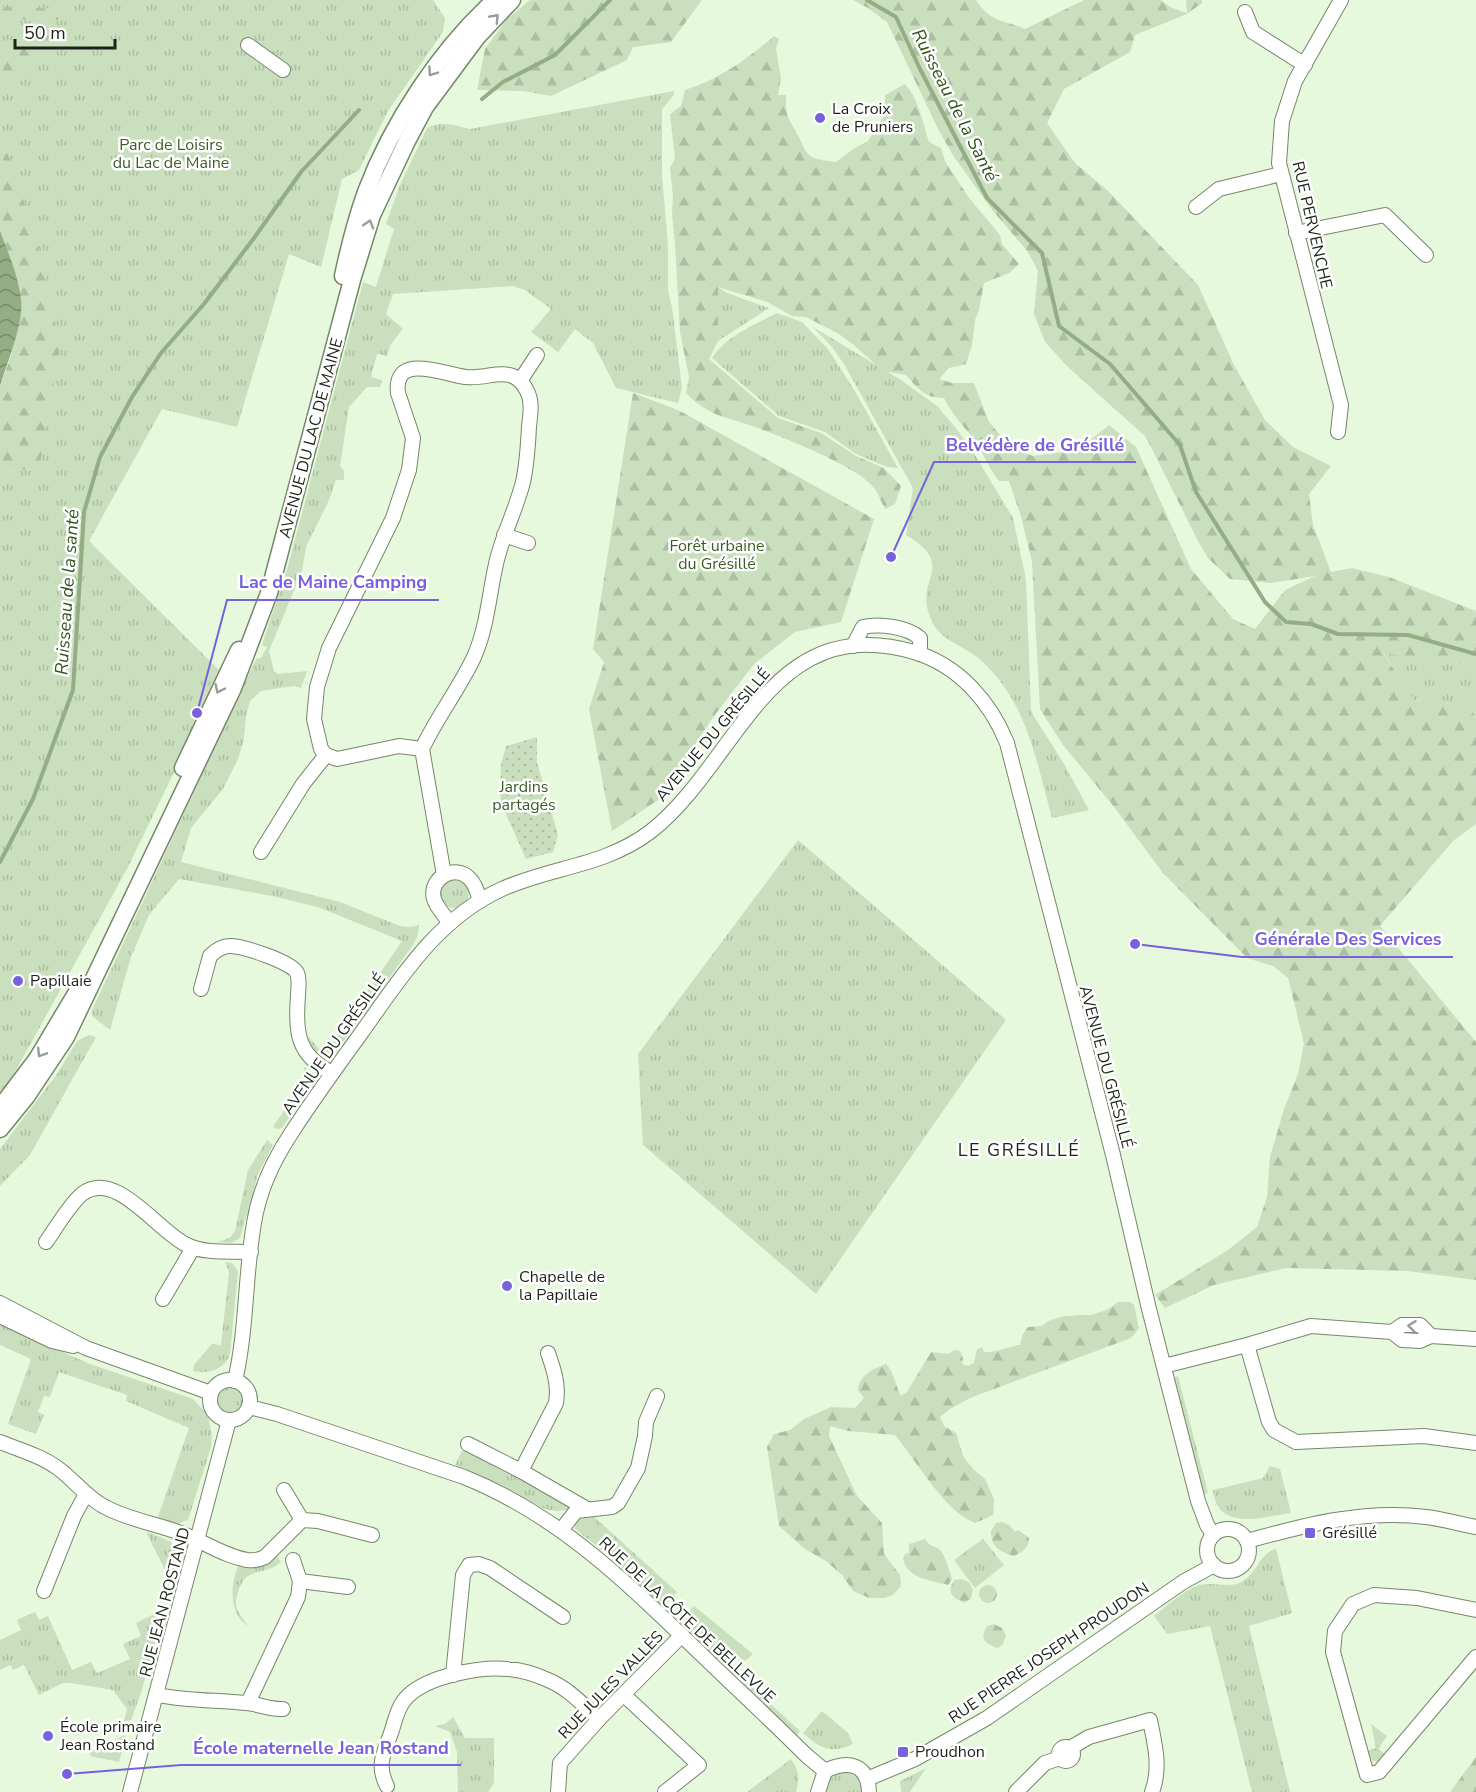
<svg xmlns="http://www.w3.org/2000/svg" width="1476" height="1792" font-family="'Nunito Sans',sans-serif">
	<defs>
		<pattern id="grass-tufts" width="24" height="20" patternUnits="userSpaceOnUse" patternTransform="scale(1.5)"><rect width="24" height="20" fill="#c9dfbd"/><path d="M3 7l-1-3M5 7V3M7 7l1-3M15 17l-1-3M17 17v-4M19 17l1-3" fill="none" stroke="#acbfa2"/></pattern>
		<pattern id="forest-firs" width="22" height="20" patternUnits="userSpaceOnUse" patternTransform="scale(1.5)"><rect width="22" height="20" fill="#c9dfbd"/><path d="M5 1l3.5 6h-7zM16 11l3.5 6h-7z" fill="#acbfa2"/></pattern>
		<pattern id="garden-dots" width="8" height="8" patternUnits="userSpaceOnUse" patternTransform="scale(1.5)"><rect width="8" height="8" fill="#c9dfbd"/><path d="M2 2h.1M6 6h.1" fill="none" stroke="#acbfa2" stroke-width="1.8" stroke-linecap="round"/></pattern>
		<pattern id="water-waves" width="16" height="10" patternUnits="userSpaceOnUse" patternTransform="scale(1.5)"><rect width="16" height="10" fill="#93ad84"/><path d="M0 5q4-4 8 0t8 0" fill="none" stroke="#778c6b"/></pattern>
	</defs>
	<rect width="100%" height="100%" fill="#e7f9dd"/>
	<g fill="url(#grass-tufts)">
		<polygon points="0,0 433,0 445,18 443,32 388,111 359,170 342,179 321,267 289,254 237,427 162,409 89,541 222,673 128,867 9,1083 0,1094 0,471 39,469 12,164 0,137"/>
		<path d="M674 91V95L662 109V175L668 246V291L672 307 682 388 678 403 616 388 593 343 575 329 558 352 531 332 551 309 525 290 513 286 393 294 386 314 403 329 391 344 387 356 377 354 371 377 382 380 380 387H367L349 407 340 466 344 471V480H336L329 500 306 547 302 571 269 651 274 671 278 674 307 671 301 688 294 686 261 691 250 701 246 716 244 739 238 759 223 789 191 828 181 862 340 902 400 926 411 927 419 925 418 935 413 945 335 1053 326 1057 315 1050 309 1040V1037L319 1049 329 1048 402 941 318 907 272 896 179 879 149 915 131 957 110 1030 92 1016V1010L256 659 261 658 267 647 262 645 288 566 363 282 376 287 394 229 386 224 400 185 427 128C441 120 455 125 470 129Z"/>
		<polygon points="718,287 727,293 769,308 718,341"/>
		<path d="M777 313 802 322 828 349 856 393 898 468 887 467 856 454 825 432 779 416 712 358C726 336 754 325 777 313Z"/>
		<path d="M813 327 901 380 937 406 955 427 972 450 1013 518 1026 580 1031 709 1033 715 1063 762 1089 810 1052 818C1040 775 1031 725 1005 688 998 678 985 662 974 655 956 642 939 640 930 617 914 578 958 566 906 535L913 488 844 364 832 347Z"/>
		<polygon points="1383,652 1476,665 1476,719 1470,706 1413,700"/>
		<polygon points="798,840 1006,1020 816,1294 643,1145 638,1054"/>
		<circle cx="454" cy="893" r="15"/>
		<polygon points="89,1035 96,1037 30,1155 0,1186 0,1149 57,1074 77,1041"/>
		<path d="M304 1067 310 1070 313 1080 282 1128 277 1129 273 1127C283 1111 306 1086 304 1067Z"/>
		<path d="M267 1140 273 1145 258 1174 240 1238 231 1243 208 1241C219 1242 229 1242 235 1231L248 1170Z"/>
		<path d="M225 1262 232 1263 238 1271 230 1354C223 1371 209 1374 193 1371L194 1365 212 1344 221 1345 229 1272Z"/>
		<polygon points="0,1324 90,1364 193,1399 208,1415 212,1435 211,1447 188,1520 177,1524 158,1517 189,1428 126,1401 127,1395 59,1372 50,1397 44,1396 38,1412 44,1415 36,1434 8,1424 31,1359 0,1345"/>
		<polygon points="1178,1376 1208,1493 1202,1495 1172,1378"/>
		<circle cx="229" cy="1398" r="14"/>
		<polygon points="469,1449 571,1506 567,1510 557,1511 545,1509 484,1477 455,1465 462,1451"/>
		<path d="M1270 1466 1280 1469 1291 1513C1262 1517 1217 1532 1213 1490L1263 1478Z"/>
		<polygon points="591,1514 677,1592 663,1607 611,1557 575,1529 575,1519"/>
		<path d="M146 1532C181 1543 181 1548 171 1582Z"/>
		<polygon points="983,1539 1004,1565 975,1588 954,1560"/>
		<path d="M1276 1549 1292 1613 1249 1626 1290 1792H1252L1210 1626 1167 1634 1154 1616C1166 1607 1184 1590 1197 1586 1212 1580 1229 1590 1243 1581 1256 1573 1262 1551 1276 1549Z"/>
		<path d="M276 1555 281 1562C271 1571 261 1570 250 1575 241 1578 236 1595 236 1605 237 1612 244 1620 248 1626 229 1615 230 1585 238 1566L253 1565Z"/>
		<polygon points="166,1605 141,1693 131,1720 124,1722 127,1709 113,1690 71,1683 63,1683 39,1695 24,1665 13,1670 10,1665 0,1670 0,1640 21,1630 17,1620 35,1612 39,1620 48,1616 72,1670 91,1662 97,1673 130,1659 123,1644 141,1636 136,1623 154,1614"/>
		<polygon points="694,1606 753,1654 745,1661 737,1655 730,1660 727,1659 718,1660 679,1622"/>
		<polygon points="742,1678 800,1731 797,1735 741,1682"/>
		<path d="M822 1711 848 1733 853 1744C830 1755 820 1748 803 1733Z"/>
		<polygon points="453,1717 465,1738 494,1738 494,1783 488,1792 458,1792 457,1752 450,1732 435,1726 445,1724"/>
		<polygon points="1371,1724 1387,1736 1378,1749 1388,1756 1381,1762 1373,1761 1367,1751 1376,1748"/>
		<polygon points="125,1735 126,1738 119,1762 90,1756 91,1752"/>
		<path d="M791 1759C799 1771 800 1778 796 1792H747Z"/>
		<polygon points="926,1768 910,1792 901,1792 900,1781"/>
		<path d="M847 1772 858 1778 862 1792H826C827 1779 834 1773 847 1772Z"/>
	</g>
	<g fill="url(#forest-firs)">
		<polygon points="530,0 702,0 671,42 633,47 627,60 551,96 523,91 477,90 485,49 507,19"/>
		<path d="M853 0H976C991 23 1002 19 1025 29L1084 0H1161L1170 7 1187 13 1186 0H1202V3L1187 14 1135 35 1130 52 1064 89 1047 123 1075 163 1108 191 1198 285 1234 365 1265 420 1293 447 1331 466 1309 494 1313 525 1331 572 1352 568 1389 577 1476 611V665L1383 653 1414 700 1470 706 1476 719V824L1453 841 1380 926 1476 1042V1280L1407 1271 1286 1268 1214 1285 1165 1308 1155 1295 1228 1250 1257 1227 1267 1197 1270 1157 1284 1109 1298 1074 1304 1043 1288 978 1273 966 1247 958 1163 873 1111 803 1063 745 1040 709 1032 562 1021 516 1009 481H999C989 468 985 457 977 444 966 428 952 415 944 398 925 398 918 389 906 375L883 371 855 346 839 334 806 317 792 316 767 302 718 287V341L709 359 778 418 821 433 856 456 884 468 901 486 895 504 885 509C881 502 879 494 874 488 859 467 782 437 755 427 725 416 711 418 686 393L689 377 680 332 675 245 672 213 673 196 670 168 675 158 670 114 681 106 685 90C718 80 748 59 774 36L779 39 776 49 781 78 778 95H786C786 114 786 114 795 130 810 156 802 158 836 162L853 149 868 141 885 114V95L905 84C919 99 923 124 929 142L941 148 945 161 969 198 1000 235 1002 244 1019 264 1009 273 984 283 979 310 975 320 972 345 966 364 949 368 939 379 952 383H974L989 422 1005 441 1017 450 1033 456 1078 450 1109 425 1136 447 1191 569 1233 619 1255 629 1285 590 1315 576 1271 583 1230 579 1208 558 1198 541 1146 437 1068 367 1045 342 1034 314 1038 271 1028 252 993 211 954 157 938 129 887 22 868 8Z"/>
		<polygon points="0,7 67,9 63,20 0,19"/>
		<polygon points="18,39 32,54 20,84 0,80 0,47"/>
		<polygon points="0,137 12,164 44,267 60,347 39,469 0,471 0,386 10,359 17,330 11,261 0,231"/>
		<polygon points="633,393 680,411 874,519 841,622 795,632 754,664 711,720 661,798 612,831 589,709 604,662 593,649"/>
		<path d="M1118 1302H1130L1134 1305 1139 1328 1131 1338 970 1398 950 1409 940 1417 944 1426 956 1433 963 1456 973 1469 985 1479 994 1499 993 1515 975 1523C945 1512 916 1460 895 1435L848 1431 830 1426 829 1436 857 1496 882 1523 884 1554 900 1575 901 1586 893 1595 884 1598H869L853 1591 842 1575 826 1561 805 1549 779 1526 767 1447 774 1434 790 1430 806 1418 831 1407 855 1408 864 1398 858 1390C859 1375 873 1369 886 1364 895 1373 895 1386 901 1396L907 1392 931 1352 949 1354 954 1350 960 1351 963 1358 962 1364 968 1366 974 1363 977 1349 982 1347 984 1352C996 1353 1007 1347 1020 1345L1023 1334 1028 1327 1042 1326 1048 1321 1064 1316 1091 1315 1107 1310Z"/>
		<path d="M1002 1522 1009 1525 1015 1532 1018 1530 1029 1538C1030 1547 1021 1554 1013 1556 999 1551 991 1547 991 1531L996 1523Z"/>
		<path d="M925 1539C930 1548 936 1545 941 1551 945 1556 950 1572 952 1579L948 1585C930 1580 908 1579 903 1559L905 1554 909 1553V1544Z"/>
		<path d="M961 1579 969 1582 973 1590 971 1598 965 1603C953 1598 946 1593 954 1580Z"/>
		<circle cx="988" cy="1594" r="9"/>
		<path d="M994 1624 1002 1628 1006 1636 1003 1644 998 1648C985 1644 979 1639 987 1626Z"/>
		<polygon points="1476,1757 1476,1792 1450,1792"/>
	</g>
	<polygon fill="url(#garden-dots)" points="537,737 537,762 558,835 553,852 526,859 502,805 500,794 501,764 506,746"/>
	<path fill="url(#water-waves)" d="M0 231C8 252 18 275 21 299 24 323 7 363 0 386Z"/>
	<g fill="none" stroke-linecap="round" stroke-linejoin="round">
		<g stroke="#93ad84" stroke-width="4">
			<polyline points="867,0 896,17 920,69 987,198 1042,253 1059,326 1110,364 1180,445 1196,492 1265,602 1286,622 1311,624 1338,634 1408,635 1476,654"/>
			<polyline points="482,99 503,82 555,55 610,0"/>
			<polyline points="0,862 33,799 73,690 84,512 100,457 132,397 161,353 204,304 254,238 301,172 359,110"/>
		</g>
		<g stroke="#76866d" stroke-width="16">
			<g id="minor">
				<polyline points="1245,12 1253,32 1305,65"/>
				<polyline points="248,45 283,70"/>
				<polyline points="1196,207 1219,189 1281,174"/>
				<polyline points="1296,233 1385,215 1426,255"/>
				<polyline points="520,381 537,355"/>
				<polyline points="1338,432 1341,405 1279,163 1282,121 1295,81 1341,0"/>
				<polyline points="504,535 528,543"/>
				<path d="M853 646 863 627C880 623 907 627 920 638V654"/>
				<path d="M422 749C437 717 459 689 474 657 487 628 489 595 496 564 502 536 516 510 523 482 527 464 528 446 529 427 530 416 533 402 527 391 513 362 489 380 466 377 446 375 393 351 398 393L413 438 409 470 393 518 329 648 317 687 314 719 321 749 326 755 337 759 399 746 422 749 444 875"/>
				<polyline points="261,852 303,784 326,755"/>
				<path d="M450 923C445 916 437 908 434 899 428 878 456 863 470 879 476 885 478 894 480 901"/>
				<path d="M201 989 210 956C216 950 222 946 230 946 243 946 292 962 297 973 300 980 298 989 298 996 295 1032 297 1055 332 1073"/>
				<path d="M46 1242C56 1228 69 1205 82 1194 116 1168 158 1232 187 1245 205 1254 231 1251 251 1252"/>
				<polyline points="163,1299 193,1248"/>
				<polyline points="0,1303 86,1348 211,1393"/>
				<polyline points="0,1316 52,1341 73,1346"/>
				<polyline points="1392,1332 1402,1325 1420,1325 1431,1336"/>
				<polyline points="1247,1345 1269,1422 1274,1430 1296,1442 1424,1436 1476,1443"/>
				<polyline points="1164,1366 1247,1345 1311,1326 1392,1332 1402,1340 1420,1341 1431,1336 1476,1339"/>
				<circle cx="230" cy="1400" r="20"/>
				<path d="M235 1381C247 1329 245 1275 254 1223 259 1191 274 1159 292 1132 314 1098 338 1065 362 1032 401 977 438 918 502 889 553 866 603 867 650 832 739 763 768 610 914 652 958 665 990 701 1007 743L1113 1155 1149 1309 1198 1501 1207 1525 1213 1534"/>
				<path d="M249 1407 277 1414 464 1477C561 1516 628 1584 702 1655 737 1689 773 1722 807 1756L825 1771"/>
				<path d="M0 1442C20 1450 42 1456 59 1469 75 1481 87 1498 105 1507 129 1520 158 1524 183 1534 205 1542 224 1556 247 1560 254 1561 259 1560 265 1557L302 1520 284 1490"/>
				<polyline points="468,1444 521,1471 587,1509"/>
				<path d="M521 1471 556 1403C559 1385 554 1370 548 1353"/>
				<polyline points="302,1520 318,1521 372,1535"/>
				<polyline points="562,1529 576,1511 612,1507 618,1503 638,1468 645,1436 646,1422 657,1396"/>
				<circle cx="1228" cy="1550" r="21"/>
				<path d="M1247 1541C1305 1525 1365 1509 1426 1517 1443 1519 1459 1524 1476 1527"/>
				<polyline points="300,1581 348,1587"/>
				<polyline points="44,1591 74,1516 86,1494"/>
				<polyline points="1476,1610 1417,1598 1374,1595 1353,1604 1335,1631 1333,1652 1367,1775 1379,1772 1476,1657"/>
				<polyline points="453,1675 463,1575 469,1565 479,1564 490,1568 563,1617"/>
				<path d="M158 1695C187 1701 217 1700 246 1703 259 1704 270 1710 283 1709"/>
				<polyline points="624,1695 699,1765 665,1792"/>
				<polyline points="248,1703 298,1597 300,1581 293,1560"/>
				<circle cx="1066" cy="1754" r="7"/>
				<path d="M1070 1748 1089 1737 1150 1720C1155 1745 1161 1768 1152 1792"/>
				<polyline points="867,1779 915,1759 987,1718 1183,1582 1214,1565"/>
				<path d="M387 1786C376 1765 384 1753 391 1733 395 1721 398 1705 408 1696 428 1676 481 1666 508 1669 522 1670 535 1674 548 1680 568 1688 583 1705 599 1719"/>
				<polyline points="130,1792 229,1420"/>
				<polyline points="558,1792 560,1763 599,1719 682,1635"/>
				<path d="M818 1792 825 1771C847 1760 868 1763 869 1792"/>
				<polyline points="1016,1792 1045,1763 1060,1758"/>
			</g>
		</g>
		<g stroke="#76866d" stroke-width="19">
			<g id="tertiary">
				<path d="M343 276C349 248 356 220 366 192 392 123 440 50 495 0"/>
				<polyline points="183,768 239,650"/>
				<polyline points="0,1108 37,1059 77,992"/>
				<polyline points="0,1129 26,1097 66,1037 233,688 269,593 352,280 372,215 407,141 425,107 477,37 512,0"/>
			</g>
		</g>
		<use href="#minor" stroke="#fff" stroke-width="14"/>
		<use href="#tertiary" stroke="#fff" stroke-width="16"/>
	</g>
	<defs><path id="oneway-chevron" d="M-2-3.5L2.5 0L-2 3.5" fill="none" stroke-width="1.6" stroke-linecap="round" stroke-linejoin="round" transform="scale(1.5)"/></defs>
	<g stroke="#999c98">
		<use href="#oneway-chevron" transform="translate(495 18) rotate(-47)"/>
		<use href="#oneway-chevron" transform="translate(432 72) rotate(125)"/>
		<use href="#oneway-chevron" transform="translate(369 224) rotate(-73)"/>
		<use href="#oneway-chevron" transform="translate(219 689) rotate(115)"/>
		<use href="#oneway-chevron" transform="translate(41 1053) rotate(123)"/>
		<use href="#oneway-chevron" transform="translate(1412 1326) rotate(-173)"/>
	</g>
	<g fill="#7761dc" stroke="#fff" stroke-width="2">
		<circle cx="820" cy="118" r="6"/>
		<circle cx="18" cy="981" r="6"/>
		<circle cx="507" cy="1286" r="6"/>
		<rect x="1304" y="1527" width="12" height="12" rx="3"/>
		<circle cx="48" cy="1736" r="6"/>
		<rect x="897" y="1746" width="12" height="12" rx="3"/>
	</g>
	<g text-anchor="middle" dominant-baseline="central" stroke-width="5" stroke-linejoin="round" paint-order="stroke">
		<g font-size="16" fill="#1d2319" stroke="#fff" text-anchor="start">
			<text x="832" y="109">La Croix<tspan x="832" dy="18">de Pruniers</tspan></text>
			<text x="30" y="981">Papillaie</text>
			<text x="519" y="1277">Chapelle de<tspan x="519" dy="18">la Papillaie</tspan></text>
			<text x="1322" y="1533">Grésillé</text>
			<text x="60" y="1727">École primaire<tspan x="60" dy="18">Jean Rostand</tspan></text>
			<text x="915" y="1752">Proudhon</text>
		</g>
		<g font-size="16" fill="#3b5e24" stroke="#fff">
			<text x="171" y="145">Parc de Loisirs<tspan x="171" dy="18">du Lac de Maine</tspan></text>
			<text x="717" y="546">Forêt urbaine<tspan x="717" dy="18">du Grésillé</tspan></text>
			<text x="524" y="787">Jardins<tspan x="524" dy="18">partagés</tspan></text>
		</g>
		<g font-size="16" fill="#1d2319" stroke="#fff">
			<text transform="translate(1312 225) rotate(77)">RUE PERVENCHE</text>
			<text transform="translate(311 438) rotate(-75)">AVENUE DU LAC DE MAINE</text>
			<text transform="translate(713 735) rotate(-50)">AVENUE DU GRÉSILLÉ</text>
			<text transform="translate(334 1044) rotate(-55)">AVENUE DU GRÉSILLÉ</text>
			<text transform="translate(1106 1067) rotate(75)">AVENUE DU GRÉSILLÉ</text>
			<text transform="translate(165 1602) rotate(-75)">RUE JEAN ROSTAND</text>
			<text transform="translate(687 1620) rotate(43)">RUE DE LA CÔTE DE BELLEVUE</text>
			<text transform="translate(1049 1653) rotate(-34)">RUE PIERRE JOSEPH PROUDON</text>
			<text transform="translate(611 1685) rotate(-46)">RUE JULES VALLÈS</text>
		</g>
		<g font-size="18" font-style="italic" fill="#32541a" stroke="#fff">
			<text transform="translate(955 105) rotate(63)">Ruisseau de la Santé</text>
			<text transform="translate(67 592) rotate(-86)">Ruisseau de la santé</text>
		</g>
		<g font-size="18" letter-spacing="1.5" fill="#1d2319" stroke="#fff">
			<text x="1019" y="1150">LE GRÉSILLÉ</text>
		</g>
	</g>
	<path fill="none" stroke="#7761dc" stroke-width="2" d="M891 557L934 462H1136M197 713L227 600H439M1135 944L1242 957H1453M67 1774L181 1765H461"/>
	<g fill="#7761dc" stroke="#fff" stroke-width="2">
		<circle cx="891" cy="557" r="6"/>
		<circle cx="197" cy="713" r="6"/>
		<circle cx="1135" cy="944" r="6"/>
		<circle cx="67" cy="1774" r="6"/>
	</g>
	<g font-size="18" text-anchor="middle" font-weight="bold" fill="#7761dc" stroke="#fff" stroke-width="5" stroke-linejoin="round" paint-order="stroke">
		<text x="1035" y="451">Belvédère de Grésillé</text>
		<text x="333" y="588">Lac de Maine Camping</text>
		<text x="1348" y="945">Générale Des Services</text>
		<text x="321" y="1754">École maternelle Jean Rostand</text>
	</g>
	<path d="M15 39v9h100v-9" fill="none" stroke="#1d2319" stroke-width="3"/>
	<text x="24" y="39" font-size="18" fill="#1d2319" stroke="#ffffff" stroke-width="4.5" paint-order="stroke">50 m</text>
</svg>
